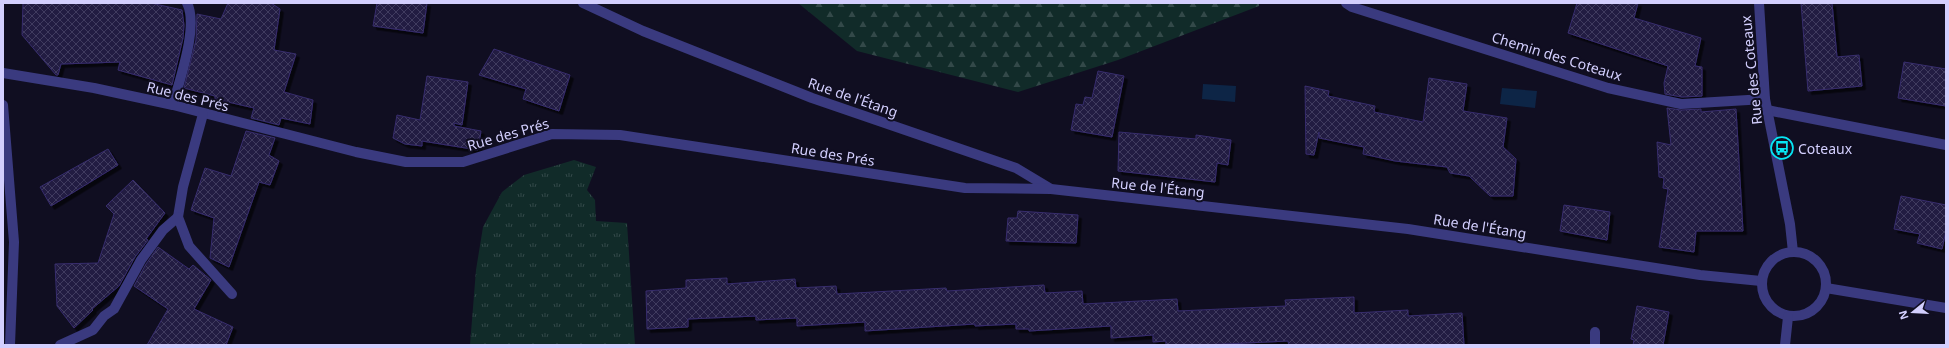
<svg xmlns="http://www.w3.org/2000/svg" width="1949" height="348" font-family="'Noto Sans',sans-serif">
	<defs>
		<pattern id="grass-tufts" width="24" height="20" patternUnits="userSpaceOnUse"><rect width="24" height="20" fill="#112b29"/><path d="M3 7l-1-3M5 7V3M7 7l1-3M15 17l-1-3M17 17v-4M19 17l1-3" fill="none" stroke="#334949"/></pattern>
		<pattern id="forest-firs" width="22" height="20" patternUnits="userSpaceOnUse"><rect width="22" height="20" fill="#112b29"/><path d="M5 1l3.5 6h-7zM16 11l3.5 6h-7z" fill="#334949"/></pattern>
		<pattern id="building-cross-hatch" width="8" height="8" patternUnits="userSpaceOnUse"><rect width="8" height="8" fill="#211a42"/><path d="M0 0l8 8M0 8l8-8" fill="none" stroke="#403a5e"/></pattern>
		<filter id="shadow"><feDropShadow dx="3.5" dy="3.5" stdDeviation="0" flood-color="#0009"/></filter>
	</defs>
	<rect width="100%" height="100%" fill="#100e21"/>
	<polygon fill="url(#grass-tufts)" points="574,160 596,167 587,190 595,200 596,221 627,223 635,345 470,345 476,270 483,227 502,192 524,175"/>
	<polygon fill="url(#forest-firs)" points="798,3 1259,3 1259,6 1118,60 1018,92 857,51"/>
	<g fill="#0d2546">
		<polygon points="1203,84 1236,86 1235,102 1202,99"/>
		<polygon points="1502,88 1537,91 1535,108 1500,104"/>
	</g>
	<g fill="url(#building-cross-hatch)" stroke="#372d6d" filter="url(#shadow)">
		<polygon points="23,3 151,3 182,10 184,25 183,38 172,85 118,70 120,62 61,64 58,75 56,75 22,35"/>
		<polygon points="228,3 271,3 280,9 274,50 296,54 284,92 313,100 310,124 281,118 279,125 251,118 254,108 215,99 215,96 184,88 196,40 197,14 221,19"/>
		<polygon points="377,3 427,3 423,33 373,26"/>
		<polygon points="1577,3 1638,3 1634,18 1701,38 1695,66 1702,67 1702,96 1682,97 1665,94 1664,83 1668,66 1568,33"/>
		<polygon points="1801,3 1832,3 1837,57 1859,55 1862,86 1808,91"/>
		<polygon points="494,49 570,75 559,111 523,99 526,89 479,75"/>
		<polygon points="1904,62 1946,69 1946,106 1898,98"/>
		<polygon points="1098,71 1124,76 1112,137 1071,130 1076,104 1083,105 1085,97 1092,98"/>
		<polygon points="427,76 468,82 462,125 454,123 454,126 481,131 478,150 422,141 422,146 405,144 393,138 397,115 420,120"/>
		<polygon points="1429,78 1467,84 1463,111 1507,118 1503,147 1516,159 1513,196 1490,196 1469,176 1450,173 1447,167 1395,161 1363,154 1364,147 1319,138 1319,132 1314,155 1306,154 1305,86 1329,91 1328,96 1375,106 1374,112 1423,122"/>
		<polygon points="1667,108 1681,110 1701,109 1701,112 1736,109 1743,231 1696,231 1694,252 1659,247 1668,189 1663,188 1664,178 1659,177 1657,142 1671,145"/>
		<polygon points="246,131 275,138 269,155 279,161 270,185 259,182 229,267 210,258 214,218 191,210 205,168 231,176"/>
		<polygon points="1119,132 1196,139 1196,135 1231,140 1228,165 1217,163 1215,182 1118,171"/>
		<polygon points="108,149 118,165 51,206 40,187"/>
		<polygon points="133,180 165,213 146,239 148,240 135,257 119,286 92,309 93,310 74,328 57,306 55,264 98,263 114,214 106,206"/>
		<polygon points="1901,196 1946,205 1946,231 1942,249 1917,243 1920,234 1894,229"/>
		<polygon points="1564,205 1610,212 1607,240 1560,231"/>
		<polygon points="1018,211 1078,215 1076,243 1006,241 1008,218 1017,218"/>
		<polygon points="158,247 189,269 193,265 211,280 194,309 233,327 226,345 147,345 168,309 134,286 146,264"/>
		<polygon points="727,278 727,284 795,279 796,288 836,286 837,294 946,288 947,291 1044,285 1045,293 1082,291 1083,304 1177,299 1178,311 1286,306 1285,300 1354,297 1354,313 1408,310 1408,316 1462,313 1464,345 1289,345 1288,341 1205,345 1166,345 1166,341 1153,342 1153,335 1111,338 1111,326 1029,331 1029,329 1016,329 1016,324 975,326 975,324 865,331 865,322 797,326 797,318 756,320 756,316 688,319 688,327 647,329 646,291 686,288 686,280"/>
		<polygon points="1637,306 1669,312 1663,345 1633,345 1634,340 1631,339"/>
	</g>
	<g fill="none" stroke-linecap="round" stroke-linejoin="round">
		<g stroke="#3a3a7f" stroke-width="10">
			<polyline points="1346,3 1352,7 1608,88 1681,104 1765,99"/>
			<path d="M173 105C179 81 199 26 187 3"/>
			<polyline points="1767,110 1946,145"/>
		</g>
		<g stroke="#3a3a7f" stroke-width="10">
			<polyline points="583,3 643,31 812,98 1016,168 1051,189 1408,229 1700,275 1761,281"/>
			<polyline points="3,73 94,88 173,105 356,152 406,162 463,162 552,134 620,135 965,188 1051,189"/>
			<polyline points="3,105 14,242 10,345"/>
			<polyline points="203,114 183,187 178,217 189,246 232,294"/>
			<polyline points="1826,288 1946,308"/>
			<polyline points="60,345 93,330 104,316 114,309 141,260 163,230 178,217"/>
			<polyline points="1595,345 1595,332"/>
		</g>
		<g stroke="#3a3a7f" stroke-width="10">
			<polyline points="1759,3 1765,99 1790,224 1793,252"/>
			<circle cx="1794" cy="284" r="32"/>
			<polyline points="1785,345 1788,317"/>
		</g>
	</g>
	<defs>
		<g id="bus-ring" transform="scale(1.15)"><circle r="9.5" fill="#100e21" stroke="#06e6f4" stroke-width="1.5"/><path d="M-5-6H5V4H4V6H2V4H-2V6H-4V4H-5ZM-3.5-4V0h7V-4ZM-3.5 1.2v1.5H-2V1.2ZM2 1.2v1.5H3.5V1.2Z" fill="#06e6f4"/></g>
	</defs>
	<g fill-rule="evenodd">
		<use href="#bus-ring" x="1782" y="148"/>
	</g>
	<g text-anchor="middle" dominant-baseline="central" stroke-width="4" stroke-linejoin="round" paint-order="stroke">
		<g font-size="14" fill="#d3cffe" stroke="#100e21">
			<text transform="translate(1557 56) rotate(17)">Chemin des Coteaux</text>
			<text transform="translate(1751 70) rotate(-96)">Rue des Coteaux</text>
			<text transform="translate(188 96) rotate(14)">Rue des Prés</text>
			<text transform="translate(853 97) rotate(19)">Rue de l'Étang</text>
			<text transform="translate(508 134) rotate(-16)">Rue des Prés</text>
			<text transform="translate(833 154) rotate(9)">Rue des Prés</text>
			<text transform="translate(1158 187) rotate(6)">Rue de l'Étang</text>
			<text transform="translate(1480 226) rotate(9)">Rue de l'Étang</text>
		</g>
		<g font-size="14" fill="#d3cffe" stroke="#100e21" text-anchor="start">
			<text x="1798" y="148">Coteaux</text>
		</g>
	</g>
	<rect width="1949" height="348" fill="none" stroke="#d3cffe" stroke-width="8"/>
	<g transform="translate(1913 312) rotate(252)" stroke="#100e21" stroke-width="3" paint-order="stroke">
	<path d="M0-3L7 15L0 10L-7 15Z" fill="#d3cffe"/>
	<text y="-6" font-size="11" font-weight="bold" text-anchor="middle" fill="#d3cffe">N</text>
	</g>
</svg>
